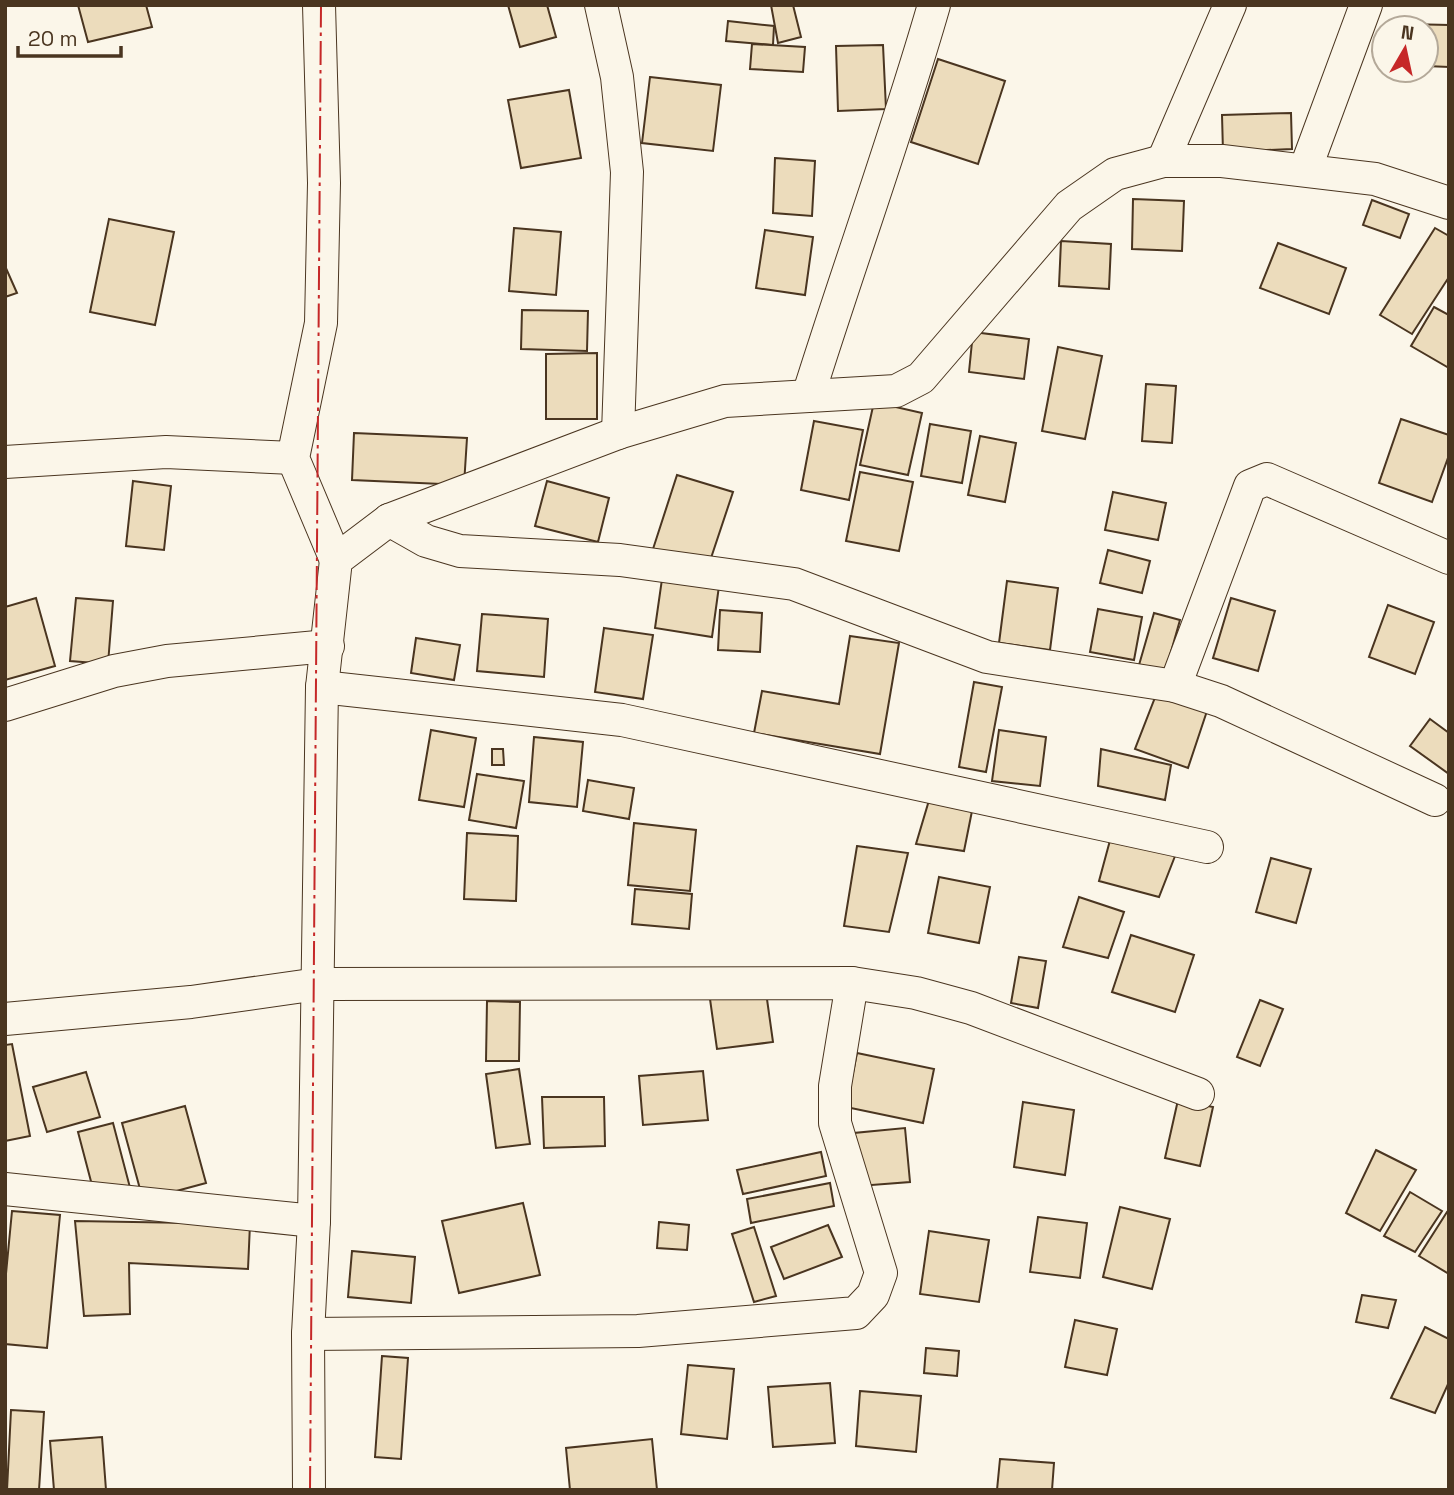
<svg xmlns="http://www.w3.org/2000/svg" width="1454" height="1495" font-family="'Space Grotesk',sans-serif">
	<rect width="100%" height="100%" fill="#fbf6e9"/>
	<g fill="#ecdcbc" stroke="#4a3520" stroke-width="2">
		<polygon points="78,5 146,5 152,27 88,42"/>
		<polygon points="508,5 547,5 556,37 520,47"/>
		<polygon points="771,5 793,5 801,37 778,43"/>
		<polygon points="728,21 774,26 773,45 726,41"/>
		<polygon points="1406,24 1449,25 1449,67 1426,66 1426,28 1406,28"/>
		<polygon points="752,44 805,47 803,72 750,69"/>
		<polygon points="883,45 886,109 838,111 836,46"/>
		<polygon points="938,59 1005,81 978,164 911,142"/>
		<polygon points="650,77 721,85 713,151 642,143"/>
		<polygon points="569,90 581,158 521,168 508,100"/>
		<polygon points="1291,113 1292,149 1223,152 1222,115"/>
		<polygon points="775,158 815,161 812,216 773,213"/>
		<polygon points="1133,199 1184,201 1182,251 1132,249"/>
		<polygon points="1372,200 1409,214 1400,238 1363,225"/>
		<polygon points="109,219 174,232 155,325 90,312"/>
		<polygon points="514,228 561,232 556,295 509,291"/>
		<polygon points="1435,228 1449,236 1449,277 1412,334 1380,315"/>
		<polygon points="765,230 813,237 805,295 756,288"/>
		<polygon points="1061,241 1111,244 1109,289 1059,286"/>
		<polygon points="1278,243 1346,268 1329,314 1260,288"/>
		<polygon points="5,266 17,293 5,297"/>
		<polygon points="1434,307 1449,315 1449,368 1411,346"/>
		<polygon points="522,310 588,311 587,351 521,349"/>
		<polygon points="973,332 1029,339 1024,379 969,372"/>
		<polygon points="1058,347 1102,356 1085,439 1042,431"/>
		<polygon points="597,353 597,419 546,419 546,354"/>
		<polygon points="1146,384 1176,386 1172,443 1142,441"/>
		<polygon points="874,402 922,413 908,475 860,465"/>
		<polygon points="1401,419 1449,435 1449,455 1432,502 1379,483"/>
		<polygon points="814,421 863,430 849,500 801,490"/>
		<polygon points="930,424 971,431 962,483 921,476"/>
		<polygon points="354,433 467,438 464,485 352,480"/>
		<polygon points="980,436 1016,443 1005,502 968,495"/>
		<polygon points="860,472 913,482 899,551 846,541"/>
		<polygon points="677,475 733,492 708,567 653,549"/>
		<polygon points="133,481 171,486 164,550 126,546"/>
		<polygon points="547,481 609,498 598,542 535,526"/>
		<polygon points="1113,492 1166,503 1158,540 1105,530"/>
		<polygon points="1108,550 1150,561 1142,593 1100,583"/>
		<polygon points="662,579 719,586 712,637 655,628"/>
		<polygon points="1007,581 1058,588 1050,650 999,643"/>
		<polygon points="36,598 55,666 5,680 5,607"/>
		<polygon points="76,598 113,601 108,664 70,661"/>
		<polygon points="1231,598 1275,611 1258,671 1213,658"/>
		<polygon points="1388,605 1434,622 1415,674 1369,657"/>
		<polygon points="1098,609 1142,617 1134,660 1090,652"/>
		<polygon points="720,610 762,613 760,652 718,650"/>
		<polygon points="1154,613 1180,620 1165,673 1139,665"/>
		<polygon points="482,614 548,619 544,677 477,671"/>
		<polygon points="604,628 653,635 643,699 595,692"/>
		<polygon points="850,636 899,643 880,754 754,733 762,691 839,704"/>
		<polygon points="416,638 460,645 454,680 411,673"/>
		<polygon points="974,682 1002,687 986,772 959,767"/>
		<polygon points="1156,695 1207,711 1188,768 1135,749"/>
		<polygon points="1430,719 1449,733 1449,774 1410,746"/>
		<polygon points="431,730 476,738 464,807 419,800"/>
		<polygon points="999,730 1046,737 1040,786 992,781"/>
		<polygon points="534,737 583,742 577,807 529,802"/>
		<polygon points="492,749 503,749 504,765 492,765"/>
		<polygon points="1101,749 1171,765 1165,800 1098,786"/>
		<polygon points="477,774 524,781 516,828 469,820"/>
		<polygon points="588,780 634,788 629,819 583,811"/>
		<polygon points="930,797 973,806 964,851 916,844"/>
		<polygon points="634,823 696,830 690,891 628,885"/>
		<polygon points="467,833 518,836 516,901 464,899"/>
		<polygon points="1112,833 1177,851 1159,897 1099,881"/>
		<polygon points="857,846 908,853 889,932 844,926"/>
		<polygon points="1271,858 1311,869 1296,923 1256,912"/>
		<polygon points="939,877 990,887 979,943 928,933"/>
		<polygon points="635,889 692,894 689,929 632,924"/>
		<polygon points="1079,897 1124,912 1108,958 1063,947"/>
		<polygon points="1131,935 1194,955 1175,1012 1112,992"/>
		<polygon points="1019,957 1046,961 1038,1008 1011,1003"/>
		<polygon points="766,992 773,1042 717,1049 710,999"/>
		<polygon points="1260,1000 1283,1009 1260,1066 1237,1057"/>
		<polygon points="487,1001 520,1002 519,1061 486,1061"/>
		<polygon points="12,1044 30,1136 5,1141 5,1045"/>
		<polygon points="857,1053 934,1069 923,1123 846,1107"/>
		<polygon points="519,1069 530,1144 496,1148 486,1074"/>
		<polygon points="703,1071 708,1120 643,1125 639,1076"/>
		<polygon points="86,1072 100,1117 47,1132 33,1087"/>
		<polygon points="542,1097 604,1097 605,1146 544,1148"/>
		<polygon points="1178,1100 1213,1107 1200,1166 1165,1158"/>
		<polygon points="1023,1102 1074,1110 1065,1175 1014,1167"/>
		<polygon points="185,1106 206,1183 143,1200 122,1123"/>
		<polygon points="113,1123 133,1199 98,1208 78,1132"/>
		<polygon points="905,1128 910,1182 859,1186 854,1133"/>
		<polygon points="1376,1150 1416,1170 1380,1231 1346,1213"/>
		<polygon points="821,1152 826,1176 743,1194 737,1170"/>
		<polygon points="830,1183 834,1206 751,1223 747,1199"/>
		<polygon points="1410,1192 1442,1211 1415,1252 1384,1236"/>
		<polygon points="523,1203 540,1275 459,1293 442,1221"/>
		<polygon points="1120,1207 1170,1219 1152,1289 1103,1277"/>
		<polygon points="12,1211 60,1215 47,1348 5,1344 5,1284"/>
		<polygon points="1447,1212 1449,1213 1449,1274 1419,1256"/>
		<polygon points="1038,1217 1087,1223 1080,1278 1030,1272"/>
		<polygon points="75,1221 250,1224 248,1269 129,1263 130,1314 84,1316"/>
		<polygon points="659,1222 689,1225 687,1250 657,1248"/>
		<polygon points="828,1225 842,1257 784,1279 771,1247"/>
		<polygon points="754,1227 776,1296 754,1302 732,1234"/>
		<polygon points="929,1231 989,1240 979,1302 920,1294"/>
		<polygon points="352,1251 415,1257 411,1303 348,1297"/>
		<polygon points="1362,1295 1396,1300 1388,1328 1356,1322"/>
		<polygon points="1075,1320 1117,1329 1107,1375 1065,1367"/>
		<polygon points="1425,1327 1449,1339 1449,1382 1435,1413 1391,1398"/>
		<polygon points="926,1348 959,1351 957,1376 924,1373"/>
		<polygon points="382,1356 408,1358 401,1459 375,1457"/>
		<polygon points="688,1365 734,1369 727,1439 681,1434"/>
		<polygon points="830,1383 835,1443 773,1447 768,1387"/>
		<polygon points="860,1391 921,1396 916,1452 856,1446"/>
		<polygon points="11,1410 44,1412 39,1490 7,1490"/>
		<polygon points="102,1437 106,1490 54,1490 50,1441"/>
		<polygon points="652,1439 657,1490 570,1490 566,1448"/>
		<polygon points="1000,1459 1054,1463 1052,1490 997,1490"/>
	</g>
	<g fill="none" stroke-linecap="round" stroke-linejoin="round">
		<g stroke="#4a3520" stroke-width="34">
			<g id="minor">
				<polyline points="319,5 324,183 321,323 293,458 336,560"/>
				<polyline points="601,5 617,77 627,172 618,433"/>
				<polyline points="1163,161 1230,5"/>
				<polyline points="1305,170 1366,5"/>
				<path d="M808 396C849 265 896 137 934 5"/>
				<polyline points="5,462 166,452 293,458"/>
				<polyline points="389,520 426,541 460,551 620,560 794,584 987,657 1175,686 1221,701 1435,800"/>
				<polyline points="1175,686 1250,486 1267,479 1449,558"/>
				<polyline points="322,687 622,720 1207,847"/>
				<polyline points="5,705 114,671 167,661 328,646"/>
				<polyline points="5,1019 191,1002 318,984 852,983 916,993 971,1008 1198,1094"/>
				<polyline points="5,1189 314,1221"/>
				<polyline points="308,1334 638,1331 856,1313 873,1295 881,1273 835,1123 835,1086 852,983"/>
				<polyline points="309,1490 308,1334 314,1221 322,687 336,560 389,520 618,433 725,401 896,391 921,378 1069,206 1115,174 1163,161 1222,161 1375,179 1449,203"/>
			</g>
		</g>
		<use href="#minor" stroke="#fbf6e9" stroke-width="32"/>
		<polyline stroke="#c62828" stroke-width="2" stroke-dasharray="24 5 3.5 5" stroke-linecap="butt" points="310,1490 321,5"/>
	</g>
	<rect width="1454" height="1495" fill="none" stroke="#4a3520" stroke-width="14"/>
	<g transform="translate(1405 49) rotate(9)"><circle r="33" fill="#fbf6e9" stroke="#b4a999" stroke-width="2"/>
	<path d="M0-5L12 26L0 18L-12 26Z" fill="#c62828"/>
	<text y="-10" font-size="19" font-weight="bold" text-anchor="middle" fill="#4a3520">N</text>
	</g>
	<path d="M18 46v10h103v-10" fill="none" stroke="#4a3520" stroke-width="3.5"/>
	<text x="28" y="46" font-size="21" fill="#4a3520" stroke="#fbf6e9" stroke-width="5" paint-order="stroke">20 m</text>
</svg>
